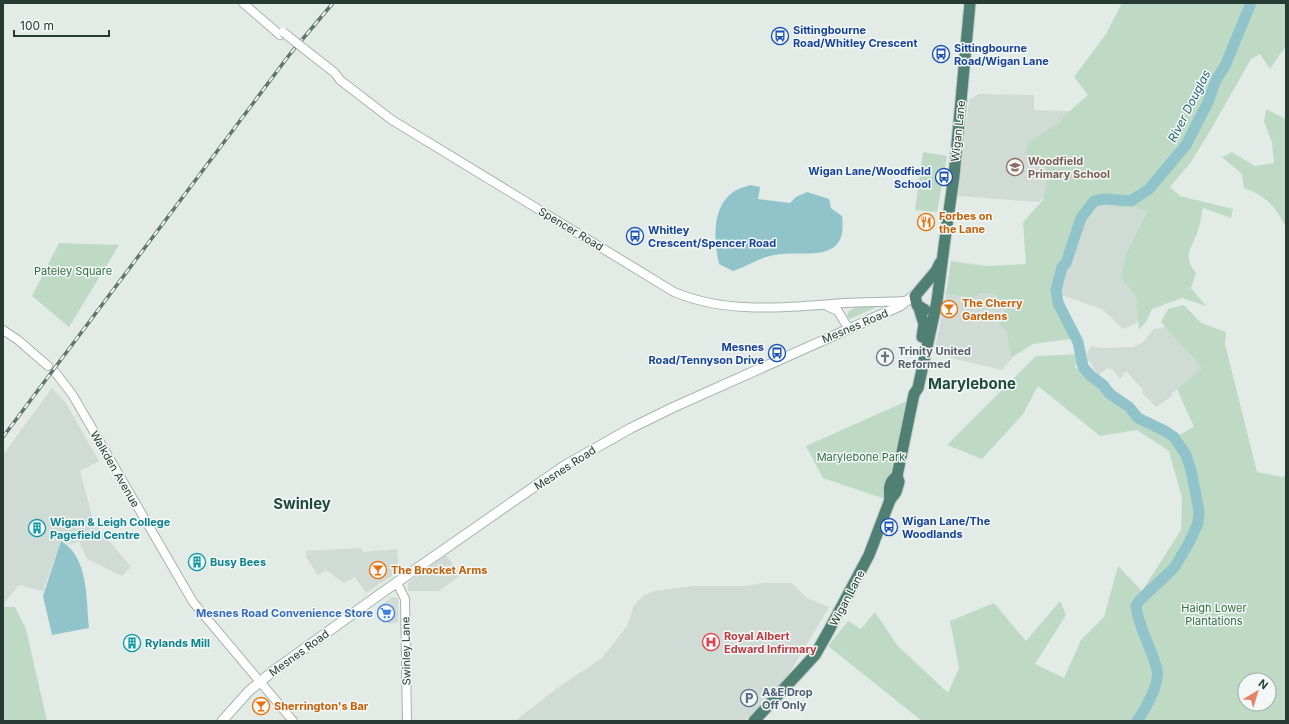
<svg xmlns="http://www.w3.org/2000/svg" width="1289" height="724" font-family="Inter,sans-serif">
	<rect width="100%" height="100%" fill="#e3ebe7"/>
	<g fill="#d1dbd6">
		<polygon points="979,94 1034,95 1034,110 1069,111 1079,144 1054,189 1039,202 958,196 969,100"/>
		<polygon points="1102,199 1121,208 1132,206 1147,212 1125,256 1121,278 1136,297 1139,322 1123,329 1102,309 1061,295 1061,289 1074,238"/>
		<polygon points="981,293 1013,295 1017,352 1002,370 934,354 946,294 973,298"/>
		<polygon points="1193,321 1222,360 1192,377 1171,394 1172,396 1156,407 1142,393 1143,390 1126,371 1120,379 1112,369 1107,368 1098,376 1086,355 1091,346 1101,348 1133,347 1142,343 1154,329"/>
		<polygon points="52,388 66,403 99,461 80,471 94,523 131,567 122,576 87,559 79,541 70,545 61,541 43,591 19,585 3,604 3,455"/>
		<polygon points="361,548 363,552 397,549 399,571 366,593 355,577 344,583 326,570 318,575 306,557 306,551"/>
		<polygon points="446,555 461,575 439,591 408,591 408,583"/>
		<polygon points="763,583 792,583 807,598 829,607 780,689 771,699 744,721 515,721 556,689 602,658 627,626 634,605 644,595 655,591 693,586 744,586"/>
		<polygon points="392,597 398,598 398,622 389,624 377,608"/>
	</g>
	<g fill="#bedac5" fill-rule="evenodd">
		<path d="M1122 3H1286V46L1270 69 1260 54 1251 59 1210 131 1191 162 1170 187 1180 196 1233 209 1231 218 1203 208C1201 215 1201 223 1198 230 1193 248 1181 254 1196 273L1191 288 1206 306 1182 298 1152 309 1146 322 1139 329 1136 297 1121 278 1125 256 1147 212 1132 206 1121 208 1102 199 1074 238 1061 289 1071 339 1033 344 1011 358 1007 332 997 322 1005 312 995 294 981 293 973 298 946 294 951 261 986 266 1026 264 1023 222 1043 200 1047 181 1044 160 1025 154 1028 142 1061 122 1063 117 1088 95 1074 77 1106 34Z"/>
		<path d="M1266 109 1286 119V228C1276 207 1266 196 1244 188L1242 174 1222 157 1232 152 1255 166 1274 163 1272 142 1264 122Z"/>
		<polygon points="923,152 947,156 937,212 915,210"/>
		<polygon points="59,243 119,245 69,327 32,296"/>
		<path d="M1184 305 1201 323 1226 332 1225 344 1257 472 1282 477 1286 476V721H922L828 646 848 621 861 629 875 612 897 645 948 693 959 668 950 621 994 603 1026 641 1060 601 1066 615 1035 664 1064 678 1081 640 1104 617 1118 566 1142 591 1181 530 1182 498 1169 451 1137 430 1100 436 1038 386 1023 414 982 459 947 445 1036 356 1084 354 1089 361 1074 366 1131 417H1149L1179 435 1194 427 1177 389 1202 368 1161 322 1168 309ZM1245 680H1269V704H1245Z"/>
		<polygon points="879,306 850,319 847,316 848,312 855,307"/>
		<polygon points="907,401 885,499 823,478 806,446"/>
		<polygon points="3,607 15,607 26,629 47,721 3,721"/>
	</g>
	<g fill="#91c3cb">
		<path d="M750 185 760 187 758 199 790 203 796 197 807 192 829 199 831 208 842 216C849 269 798 247 770 256 757 259 746 267 733 271L719 264C714 241 711 208 733 192 737 189 745 187 750 185Z"/>
		<path d="M61 541C89 557 86 600 89 628L52 635 43 596Z"/>
	</g>
	<g fill="none" stroke-linecap="round" stroke-linejoin="round">
		<path stroke="#91c3cb" stroke-width="11" d="M1137 721C1145 710 1160 684 1157 670 1152 648 1139 630 1136 606L1140 600 1174 568 1189 543 1198 523 1199 511 1191 470 1186 455 1174 437 1165 431 1138 418 1129 407 1110 394 1103 385 1091 376 1083 367 1078 342 1058 303 1056 290 1062 267 1066 263 1081 218 1094 201 1105 199 1131 201 1149 189 1186 145 1208 102 1216 80 1225 66 1251 3"/>
		<g stroke="#a6b3ae" stroke-width="10">
			<g id="tertiary">
				<polyline points="243,3 280,35"/>
				<path d="M312 55 335 73 340 80 392 120 674 292C729 315 788 307 845 303 865 302 886 302 906 301"/>
				<polyline points="827,306 838,311 848,328"/>
				<polyline points="3,330 18,340 48,366"/>
				<polyline points="55,372 72,394 193,602 293,721"/>
				<polyline points="397,583 405,599 407,721"/>
			</g>
		</g>
		<g stroke="#a3b6af" stroke-width="11">
			<polyline id="secondary" points="222,721 249,691 272,672 383,592 564,466 631,428 674,407 900,306 917,293"/>
		</g>
		<g stroke="#c2c8c6" stroke-width="13">
			<g id="trunk">
				<polyline points="919,308 924,324 922,337"/>
				<polyline points="925,310 917,305 915,296 936,271 940,263"/>
				<path d="M890 500C889 490 888 482 897 476"/>
				<polyline points="754,721 815,655 828,632 869,555 890,500 896,492 899,482 897,476 914,394 918,388 937,301 945,239 954,176 970,3"/>
			</g>
		</g>
		<use href="#tertiary" stroke="#fff" stroke-width="8"/>
		<use href="#secondary" stroke="#fff" stroke-width="9"/>
		<use href="#trunk" stroke="#508074" stroke-width="11"/>
		<g stroke="#5f766f" stroke-width="3.5">
			<polyline id="rail" points="3,437 290,54 333,3"/>
		</g>
		<use href="#rail" stroke="#f3f8f6" stroke-width="2" stroke-dasharray="6" stroke-linecap="butt"/>
		<g stroke="#a6b3ae" stroke-width="10" stroke-linecap="butt">
			<polyline id="tertiary-bridge" points="283,32 312,55"/>
		</g>
		<use href="#tertiary-bridge" stroke="#fff" stroke-width="8"/>
	</g>
	<defs>
		<g id="bus-ring" transform="scale(0.9)"><circle r="9.5" fill="#f3f8f6" stroke="#1a4fb4" stroke-width="1.5"/><path d="M-5-6H5V4H4V6H2V4H-2V6H-4V4H-5ZM-3.5-4V0h7V-4ZM-3.5 1.2v1.5H-2V1.2ZM2 1.2v1.5H3.5V1.2Z" fill="#1a4fb4"/></g>
		<g id="school-ring" transform="scale(0.9)"><circle r="9.5" fill="#f3f8f6" stroke="#8d6e63" stroke-width="1.5"/><path d="M0-5L7-2L0 1L-7-2ZM-4 1L0 2.5L4 1V4Q0 6-4 4Z" fill="#8d6e63"/></g>
		<g id="restaurant-ring" transform="scale(0.9)"><circle r="9.5" fill="#f3f8f6" stroke="#e8710a" stroke-width="1.5"/><path d="M-5-6h1v4h1v-4h1v4h1v-4h1v5L-1.5 .5V6h-2V.5L-5-1ZM5-6V6H3V1.5H1.5Q1.5-4 5-6Z" fill="#e8710a"/></g>
		<g id="bar-ring" transform="scale(0.9)"><circle r="9.5" fill="#f3f8f6" stroke="#e8710a" stroke-width="1.5"/><path d="M-6-5H6L.8 .8V4.5H3.5V6h-7V4.5H-.8V.8Z" fill="#e8710a"/></g>
		<g id="church-ring" transform="scale(0.9)"><circle r="9.5" fill="#f3f8f6" stroke="#6b7280" stroke-width="1.5"/><path d="M-1.2-6h2.4v3.5h3.3v2.4h-3.3V6h-2.4V-.1h-3.3v-2.4h3.3Z" fill="#6b7280"/></g>
		<g id="building-ring" transform="scale(0.9)"><circle r="9.5" fill="#f3f8f6" stroke="#0f9aa8" stroke-width="1.5"/><path d="M-4-6H4V6H1V3H-1V6H-4ZM-2.5-4.3h1.7v1.8h-1.7ZM.8-4.3h1.7v1.8H.8ZM-2.5-1h1.7V.8h-1.7ZM.8-1h1.7V.8H.8Z" fill="#0f9aa8"/></g>
		<g id="supermarket-ring" transform="scale(0.9)"><circle r="9.5" fill="#f3f8f6" stroke="#3f7fe0" stroke-width="1.5"/><path d="M-6-5.5h2.5l.6 2H6L4.5 2H-2.5L-4.4-4H-6ZM-1.5 3.2a1.3 1.3 0 1 0 .1 0ZM3 3.2a1.3 1.3 0 1 0 .1 0Z" fill="#3f7fe0"/></g>
		<g id="hospital-ring" transform="scale(0.9)"><circle r="9.5" fill="#f3f8f6" stroke="#e0444e" stroke-width="1.5"/><path d="M-5-5h3v3.5h4V-5h3V5h-3V1.5h-4V5h-3Z" fill="#e0444e"/></g>
		<g id="parking-ring" transform="scale(0.9)"><circle r="9.5" fill="#f3f8f6" stroke="#5c6f8a" stroke-width="1.5"/><path d="M-3.5-5.5H1a3.5 3.5 0 0 1 0 7H-1V5.5H-3.5ZM-1-3.4V-.6H.8a1.4 1.4 0 0 0 0-2.8Z" fill="#5c6f8a"/></g>
	</defs>
	<g fill-rule="evenodd">
		<use href="#bus-ring" x="780" y="36"/>
		<use href="#bus-ring" x="941" y="54"/>
		<use href="#school-ring" x="1015" y="167"/>
		<use href="#bus-ring" x="944" y="177"/>
		<use href="#restaurant-ring" x="926" y="222"/>
		<use href="#bus-ring" x="635" y="236"/>
		<use href="#bar-ring" x="949" y="309"/>
		<use href="#bus-ring" x="777" y="353"/>
		<use href="#church-ring" x="885" y="357"/>
		<use href="#bus-ring" x="889" y="527"/>
		<use href="#building-ring" x="37" y="528"/>
		<use href="#building-ring" x="197" y="562"/>
		<use href="#bar-ring" x="378" y="570"/>
		<use href="#supermarket-ring" x="386" y="613"/>
		<use href="#hospital-ring" x="711" y="642"/>
		<use href="#building-ring" x="132" y="643"/>
		<use href="#parking-ring" x="749" y="698"/>
		<use href="#bar-ring" x="261" y="706"/>
	</g>
	<g text-anchor="middle" dominant-baseline="central" stroke-width="3" stroke-linejoin="round" paint-order="stroke">
		<g font-size="11" font-weight="bold" fill="#164399" stroke="#f3f8f6" text-anchor="start">
			<text x="793" y="30">Sittingbourne<tspan x="793" dy="13">Road/Whitley Crescent</tspan></text>
			<text x="954" y="48">Sittingbourne<tspan x="954" dy="13">Road/Wigan Lane</tspan></text>
			<text x="931" y="171" text-anchor="end">Wigan Lane/Woodfield<tspan x="931" dy="13">School</tspan></text>
			<text x="648" y="230">Whitley<tspan x="648" dy="13">Crescent/Spencer Road</tspan></text>
			<text x="764" y="347" text-anchor="end">Mesnes<tspan x="764" dy="13">Road/Tennyson Drive</tspan></text>
			<text x="902" y="521">Wigan Lane/The<tspan x="902" dy="13">Woodlands</tspan></text>
		</g>
		<g font-size="11" fill="#253b34" stroke="#f3f8f6">
			<text transform="translate(958 131) rotate(-84)">Wigan Lane</text>
			<text transform="translate(571 229) rotate(31)">Spencer Road</text>
			<text transform="translate(855 326) rotate(-23)">Mesnes Road</text>
			<text transform="translate(565 468) rotate(-33)">Mesnes Road</text>
			<text transform="translate(115 469) rotate(60)">Walkden Avenue</text>
			<text transform="translate(847 598) rotate(-62)">Wigan Lane</text>
			<text transform="translate(406 651) rotate(-91)">Swinley Lane</text>
			<text transform="translate(299 653) rotate(-36)">Mesnes Road</text>
		</g>
		<g font-size="11" font-weight="bold" fill="#785e54" stroke="#f3f8f6" text-anchor="start">
			<text x="1028" y="161">Woodfield<tspan x="1028" dy="13">Primary School</tspan></text>
		</g>
		<g font-size="11" font-weight="bold" fill="#c56008" stroke="#f3f8f6" text-anchor="start">
			<text x="939" y="216">Forbes on<tspan x="939" dy="13">the Lane</tspan></text>
			<text x="962" y="303">The Cherry<tspan x="962" dy="13">Gardens</tspan></text>
			<text x="391" y="570">The Brocket Arms</text>
			<text x="274" y="706">Sherrington's Bar</text>
		</g>
		<g font-size="11" fill="#336e48" stroke="#f3f8f6">
			<text x="73" y="271">Pateley Square</text>
			<text x="861" y="457">Marylebone Park</text>
			<text x="1214" y="608">Haigh Lower<tspan x="1214" dy="13">Plantations</tspan></text>
		</g>
		<g font-size="11" font-weight="bold" fill="#5b616d" stroke="#f3f8f6" text-anchor="start">
			<text x="898" y="351">Trinity United<tspan x="898" dy="13">Reformed</tspan></text>
		</g>
		<g font-size="11" font-weight="bold" fill="#0d838f" stroke="#f3f8f6" text-anchor="start">
			<text x="50" y="522">Wigan &amp; Leigh College<tspan x="50" dy="13">Pagefield Centre</tspan></text>
			<text x="210" y="562">Busy Bees</text>
			<text x="145" y="643">Rylands Mill</text>
		</g>
		<g font-size="11" font-weight="bold" fill="#366cbe" stroke="#f3f8f6" text-anchor="end">
			<text x="373" y="613">Mesnes Road Convenience Store</text>
		</g>
		<g font-size="11" font-weight="bold" fill="#be3a42" stroke="#f3f8f6" text-anchor="start">
			<text x="724" y="636">Royal Albert<tspan x="724" dy="13">Edward Infirmary</tspan></text>
		</g>
		<g font-size="11" font-weight="bold" fill="#4e5e75" stroke="#f3f8f6" text-anchor="start">
			<text x="762" y="692">A&amp;E Drop<tspan x="762" dy="13">Off Only</tspan></text>
		</g>
		<g font-size="12" font-style="italic" fill="#256671" stroke="#f3f8f6">
			<text transform="translate(1189 106) rotate(-63)">River Douglas</text>
		</g>
		<g font-size="15" font-weight="bold" fill="#224b40" stroke="#f3f8f6">
			<text x="972" y="383">Marylebone</text>
			<text x="302" y="503">Swinley</text>
		</g>
	</g>
	<rect width="1289" height="724" fill="none" stroke="#253b34" stroke-width="8"/>
	<g transform="translate(1257 692) rotate(38)"><circle r="19" fill="#f3f8f6" stroke="#a1aca8"/>
	<path d="M0-3L7 15L0 10L-7 15Z" fill="#e48369"/>
	<text y="-6" font-size="11" font-weight="bold" text-anchor="middle" fill="#253b34">N</text>
	</g>
	<path d="M14 30v6h95v-6" fill="none" stroke="#253b34" stroke-width="2"/>
	<text x="20" y="30" font-size="12" fill="#253b34" stroke="#f3f8f6" stroke-width="3" paint-order="stroke">100 m</text>
</svg>
